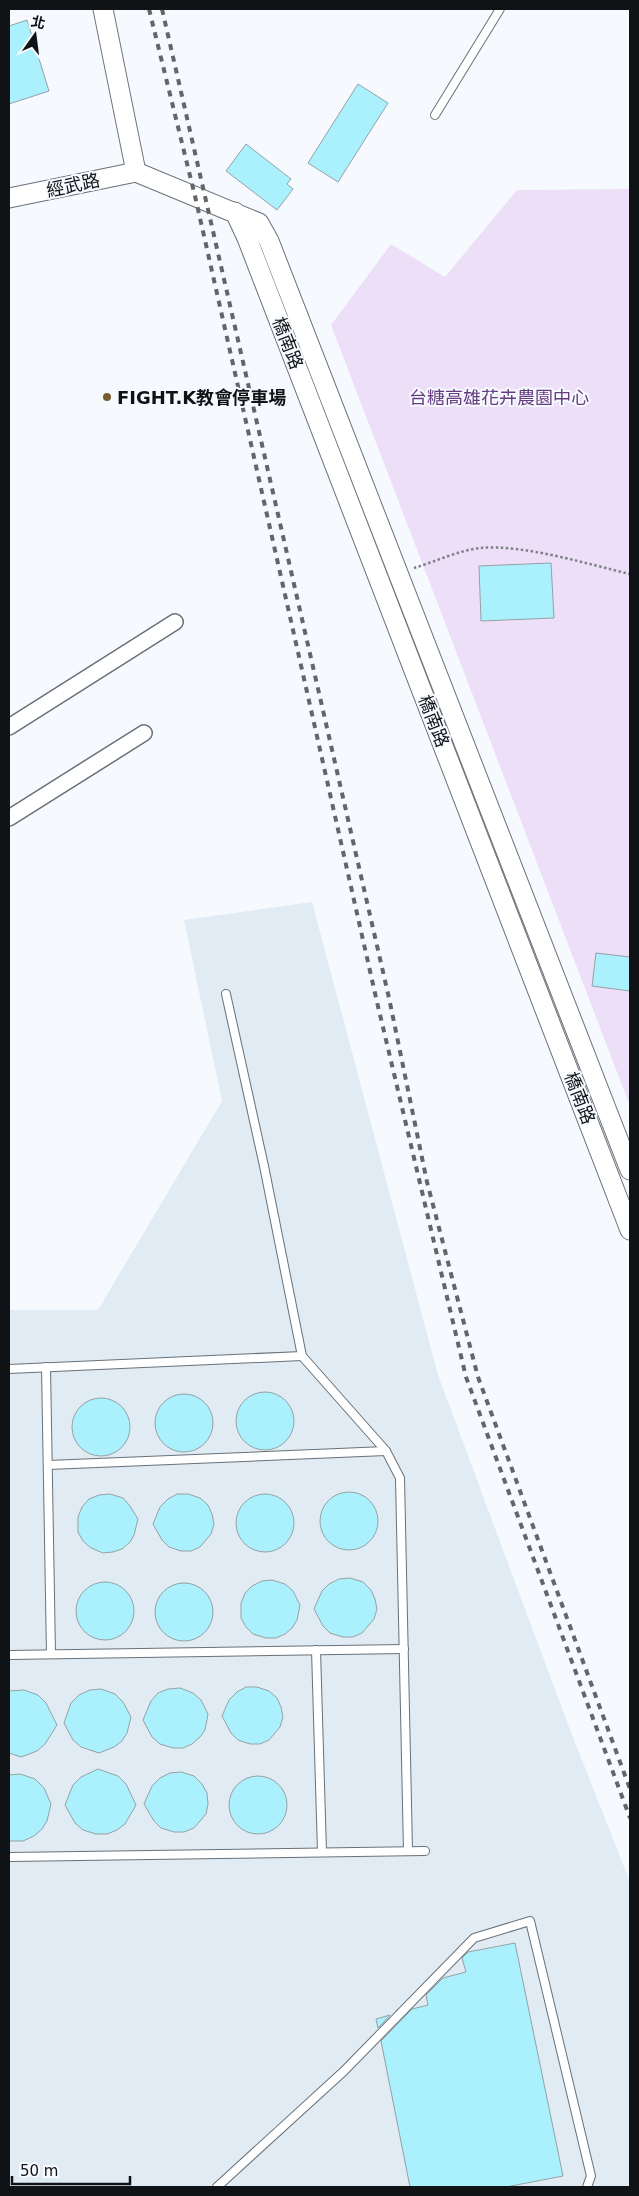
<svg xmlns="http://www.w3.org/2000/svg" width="639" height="2196" font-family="'DejaVu Sans','Noto Sans TC',sans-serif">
	<rect width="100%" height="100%" fill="#f6fafe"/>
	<polygon fill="#e0ebf3" points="312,902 438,1375 569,1727 630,1882 630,2187 9,2187 9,1310 98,1310 222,1101 184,920"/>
	<polygon fill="#eddff7" points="630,189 630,1106 331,325 391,244 445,277 517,190"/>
	<g fill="#abf0fd" stroke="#94a2a5">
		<polygon points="27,20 49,91 9,104 9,26"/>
		<polygon points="358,84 388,103 338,182 308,163"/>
		<polygon points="246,144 291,179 287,184 293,189 277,210 226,171"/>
		<polygon points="551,563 554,618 481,621 479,566"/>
		<polygon points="596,953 630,957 630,991 592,986"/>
		<circle cx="265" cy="1421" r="29"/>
		<circle cx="184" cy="1423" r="29"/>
		<circle cx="101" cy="1427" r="29"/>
		<circle cx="349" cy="1521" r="29"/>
		<polygon points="110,1494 123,1498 130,1506 138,1519 134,1535 130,1542 122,1549 113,1552 103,1553 91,1548 83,1541 78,1532 78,1517 82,1507 89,1499 99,1495"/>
		<polygon points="177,1494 188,1494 200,1498 208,1505 212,1514 214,1524 211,1534 200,1547 191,1551 181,1551 169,1547 162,1540 153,1524 160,1507 168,1499"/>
		<circle cx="265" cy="1523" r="29"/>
		<polygon points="350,1578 363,1582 371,1590 375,1599 377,1609 374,1619 362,1633 353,1637 343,1637 330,1633 323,1626 314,1609 322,1591 329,1584 339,1579"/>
		<polygon points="272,1580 285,1584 293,1591 300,1605 297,1620 292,1628 285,1634 276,1638 266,1638 253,1634 246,1627 241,1618 241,1603 245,1593 252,1586 262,1581"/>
		<circle cx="105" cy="1611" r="29"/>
		<circle cx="184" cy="1612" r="29"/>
		<polygon points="246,1687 257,1687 269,1691 277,1698 281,1707 283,1717 280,1727 269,1740 260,1744 250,1744 238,1740 231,1733 222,1716 229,1700 237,1692"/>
		<polygon points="180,1688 193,1693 201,1700 208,1714 205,1730 200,1737 192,1744 183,1748 173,1748 160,1744 152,1737 143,1720 151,1701 158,1693 168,1689"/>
		<polygon points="101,1689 115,1694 123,1702 131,1717 127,1733 122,1741 114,1747 99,1753 81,1747 73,1740 64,1723 71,1703 79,1695 90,1690"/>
		<polygon points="24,1690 38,1695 46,1703 57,1725 45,1744 37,1751 21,1757 9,1753 9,1691"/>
		<polygon points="98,1769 118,1776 126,1784 136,1805 125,1824 117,1830 107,1834 96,1834 83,1830 75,1823 65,1805 73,1785 81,1777"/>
		<polygon points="181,1772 194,1776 202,1784 207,1793 208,1804 206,1814 194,1828 184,1832 174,1832 161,1828 154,1821 144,1804 152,1786 160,1778 170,1773"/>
		<polygon points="20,1774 35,1779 44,1788 51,1804 47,1821 42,1829 34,1836 23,1841 9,1841 9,1775"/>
		<circle cx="258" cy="1805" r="29"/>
		<polygon points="515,1943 563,2176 506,2187 410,2187 381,2041 412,2009 428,2005 426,1995 443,1978 466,1972 462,1958 468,1952"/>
		<polygon points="390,2015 378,2028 376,2019"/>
	</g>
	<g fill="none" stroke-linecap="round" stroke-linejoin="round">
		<g stroke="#687179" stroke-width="10">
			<g id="service">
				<polyline points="435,115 500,9"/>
				<polyline points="226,994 264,1166 302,1356 386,1451 400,1478 408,1851"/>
				<polyline points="46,1367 51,1654"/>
				<polyline points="9,1369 302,1356"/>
				<polyline points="48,1465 386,1451"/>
				<polyline points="316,1650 322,1852"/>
				<polyline points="9,1655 404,1649"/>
				<polyline points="9,1857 425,1851"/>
				<polyline points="217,2187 344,2071 474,1938 530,1921 591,2176 587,2187"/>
			</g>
		</g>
		<g stroke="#687179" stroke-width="18">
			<g id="minor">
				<polyline points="9,727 175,622"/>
				<polyline points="9,818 144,733"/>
			</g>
		</g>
		<g stroke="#687179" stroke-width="21">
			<g id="tertiary">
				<polyline points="103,9 136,172"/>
				<polyline points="136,172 259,223 269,241 630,1170"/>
				<polyline points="9,198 136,172"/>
				<polyline points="235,212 247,238 630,1230"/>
			</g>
		</g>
		<path stroke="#7d8185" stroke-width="2.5" stroke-dasharray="2.5 2.5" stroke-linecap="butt" d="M414 568C434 562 460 550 480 548 523 544 587 564 630 574"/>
		<use href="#service" stroke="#fff" stroke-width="8"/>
		<use href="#minor" stroke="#fff" stroke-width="15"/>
		<use href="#tertiary" stroke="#fff" stroke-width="19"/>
		<g stroke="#626669" stroke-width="4" stroke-dasharray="6 6" stroke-linecap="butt">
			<polyline points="149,9 195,196 377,1002 466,1377 630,1818"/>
			<polyline points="162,9 389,998 427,1182 478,1377 630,1789"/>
		</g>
	</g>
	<circle fill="#795b30" stroke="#f6fafe" stroke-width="2" cx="107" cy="397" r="5"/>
	<g text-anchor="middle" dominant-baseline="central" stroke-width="4" stroke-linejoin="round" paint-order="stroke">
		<g font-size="18" fill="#0f1316" stroke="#f6fafe">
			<text transform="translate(73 185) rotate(-12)">經武路</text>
			<text transform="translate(288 343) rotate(69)">橋南路</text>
			<text transform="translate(434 721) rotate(69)">橋南路</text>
			<text transform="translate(580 1098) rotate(69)">橋南路</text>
		</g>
		<g font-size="18" font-weight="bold" fill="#0f1316" stroke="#f6fafe" text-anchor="start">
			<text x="117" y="397">FIGHT.K教會停車場</text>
		</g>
		<g font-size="18" fill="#673b80" stroke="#f6fafe">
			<text x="499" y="397">台糖高雄花卉農園中心</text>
		</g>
	</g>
	<rect width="639" height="2196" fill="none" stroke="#0f1316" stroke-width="20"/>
	<g transform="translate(35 35) rotate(14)" stroke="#f6fafe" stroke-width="4" paint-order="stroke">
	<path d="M0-4L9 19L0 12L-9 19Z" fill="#0f1316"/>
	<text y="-8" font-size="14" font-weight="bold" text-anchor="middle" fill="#0f1316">北</text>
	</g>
	<path d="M12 2176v8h118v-8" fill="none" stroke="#0f1316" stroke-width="2.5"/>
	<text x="20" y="2176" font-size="15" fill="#0f1316" stroke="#f6fafe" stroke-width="4" paint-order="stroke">50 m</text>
</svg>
